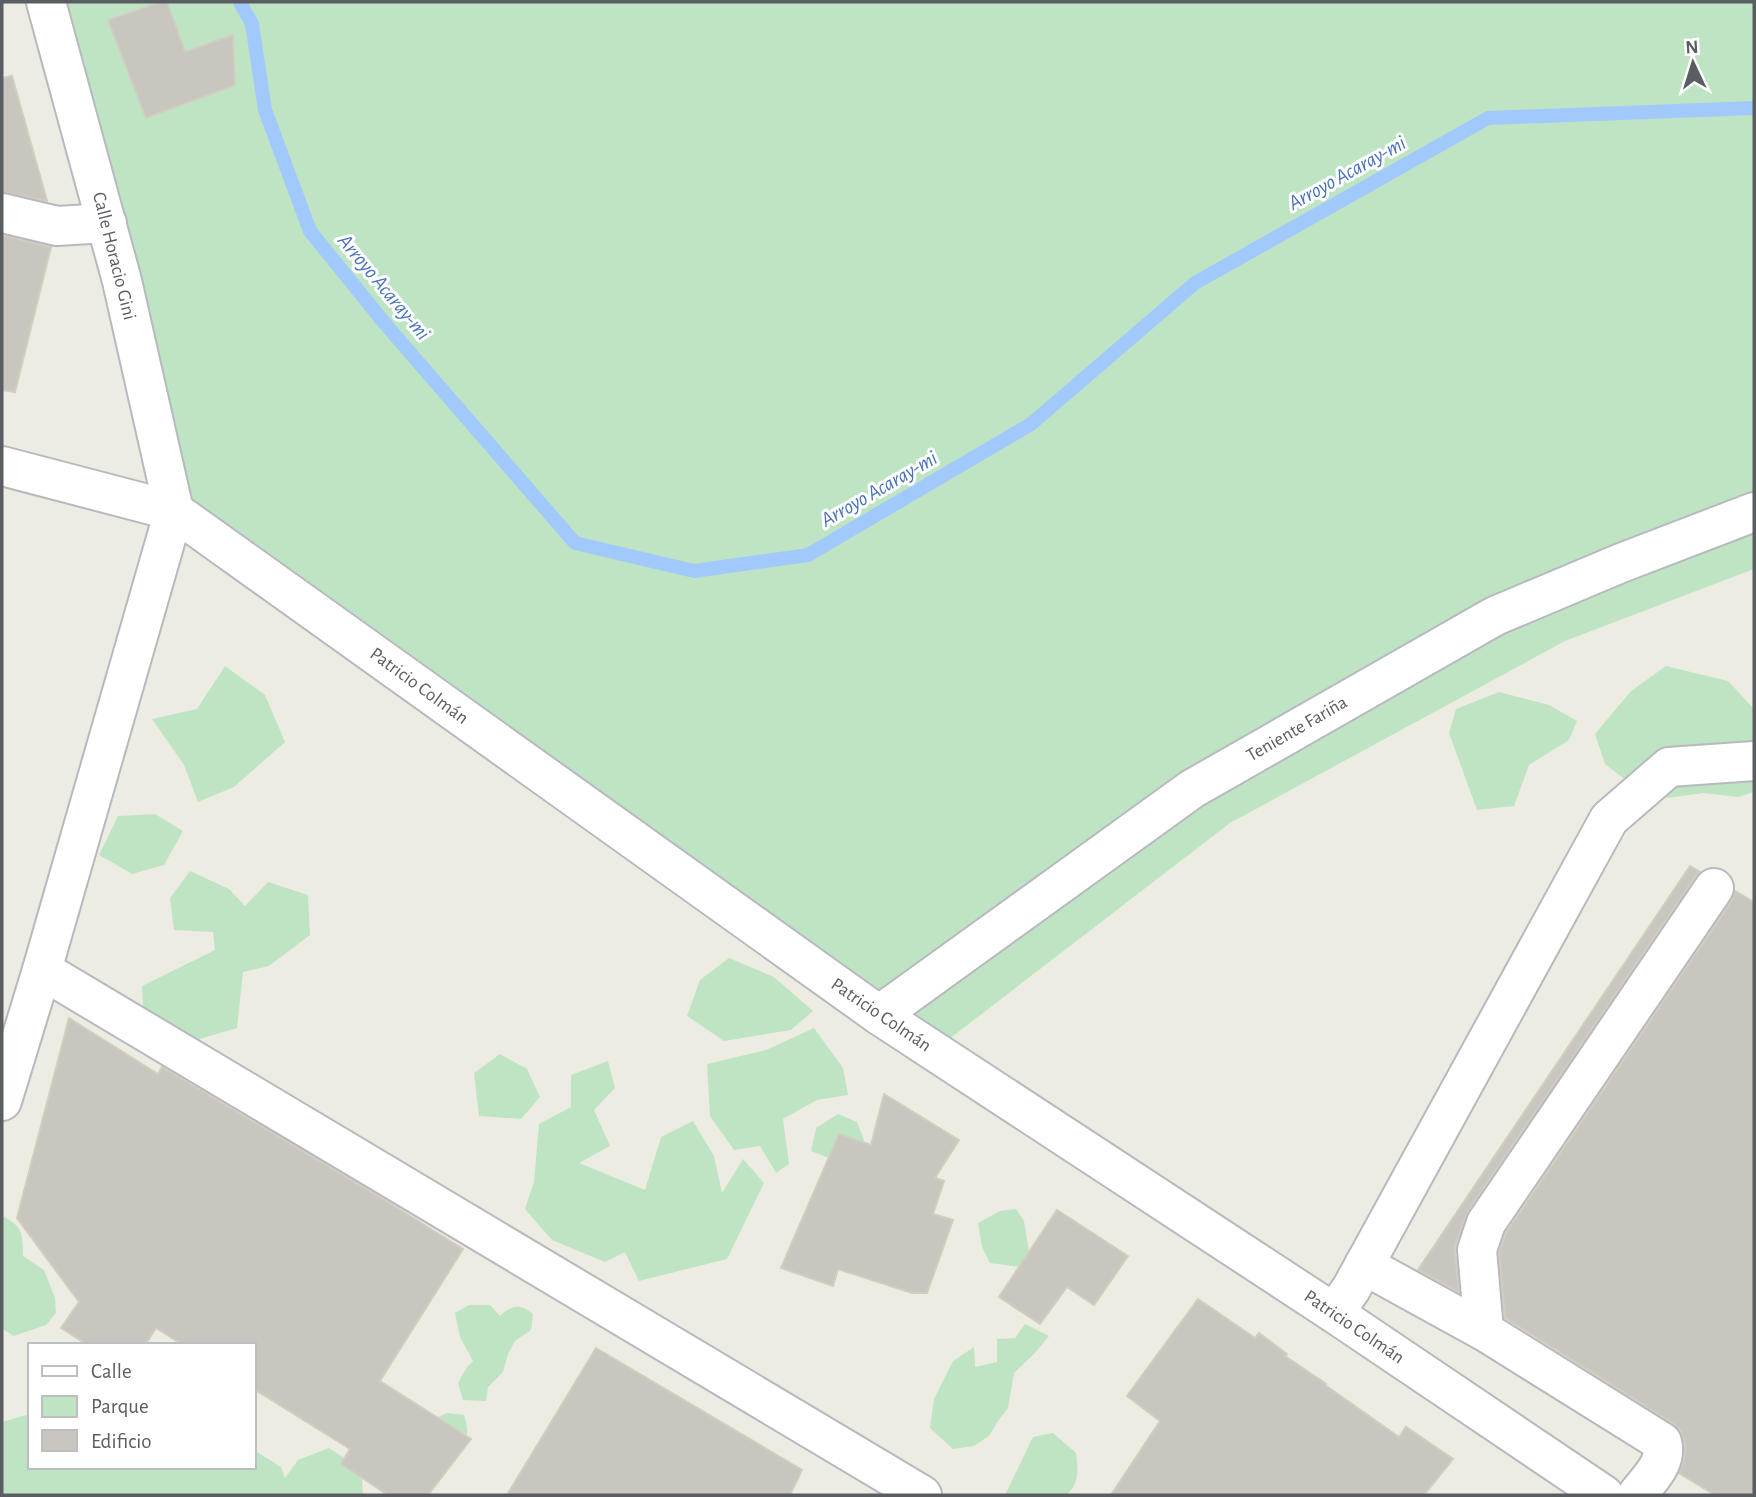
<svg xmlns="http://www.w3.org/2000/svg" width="1756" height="1497" font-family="'Alegreya Sans',sans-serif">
	<rect width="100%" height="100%" fill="#edece2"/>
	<g fill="#bfe4c4">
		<polygon points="41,2 1754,2 1754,569 1565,641 1230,823 940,1046 170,521"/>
		<polygon points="225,666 265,695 285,742 234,787 198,802 184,765 152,719 197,709"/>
		<polygon points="1666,666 1728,681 1754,709 1754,792 1738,797 1703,793 1668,798 1641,792 1605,764 1595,734 1631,691"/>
		<polygon points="1499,692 1549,705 1577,721 1569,740 1529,765 1514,806 1477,810 1449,733 1456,709"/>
		<polygon points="155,814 183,831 164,865 132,874 99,855 118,816"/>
		<polygon points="190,871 229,889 245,906 268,882 308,895 310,935 269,966 243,972 237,1028 193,1041 143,1009 142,986 215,950 213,932 174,930 170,898"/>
		<polygon points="729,958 774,977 813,1011 791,1030 724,1041 687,1016 700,980"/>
		<polygon points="814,1028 843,1068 848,1095 817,1100 783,1119 789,1164 776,1173 760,1146 734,1150 710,1116 707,1064 766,1050"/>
		<polygon points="500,1054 527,1069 540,1097 521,1119 479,1116 474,1073"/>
		<polygon points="608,1061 615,1088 594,1110 610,1146 579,1163 645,1190 661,1137 693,1121 714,1156 722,1193 743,1159 764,1183 727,1259 639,1281 625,1252 605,1262 552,1240 525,1209 534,1182 539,1124 571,1107 571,1075"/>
		<polygon points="838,1114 857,1122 864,1140 855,1154 829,1158 811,1151 816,1128"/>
		<polygon points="1016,1209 1024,1221 1029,1252 1019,1267 990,1263 982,1247 978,1223 1000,1211"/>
		<path d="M2 1216C23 1226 23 1234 23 1256L44 1270 55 1298 56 1313 46 1325 14 1336 2 1329Z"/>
		<path d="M469 1305H490L500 1316C511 1305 521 1303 533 1314L531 1330 515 1341 508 1354 503 1372 488 1387 486 1401 463 1400 458 1383 467 1367 473 1361 460 1337 455 1313Z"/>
		<polygon points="1025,1324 1049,1336 1034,1354 1014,1373 1008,1408 998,1421 989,1436 974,1446 953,1449 930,1428 934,1399 953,1361 974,1347 975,1367 997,1362 997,1339 1015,1338"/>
		<path d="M447 1413 464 1415C468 1427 468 1434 464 1446L434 1419Z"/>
		<polygon points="30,1414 30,1467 254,1467 254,1450 281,1467 285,1478 298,1460 329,1448 347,1460 362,1479 363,1495 2,1495 2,1422"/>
		<path d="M1053 1433 1076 1453C1078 1469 1080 1484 1066 1495H1005L1033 1437Z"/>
	</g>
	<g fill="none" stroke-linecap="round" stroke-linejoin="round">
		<polyline stroke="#a2c9fc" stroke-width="14" points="240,2 252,24 265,110 310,231 386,325 575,543 694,571 808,555 1031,424 1195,283 1488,118 1754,108"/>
	</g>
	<g fill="#c8c6bf" stroke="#d1cec0" stroke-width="2">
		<polygon points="161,2 167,2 185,52 233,35 235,85 146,118 108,20"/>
		<polygon points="12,76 47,201 2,192 2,78"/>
		<polygon points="2,235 51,247 15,392 2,390"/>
		<polygon points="1690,866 1700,872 1696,876 1468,1211 1456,1243 1455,1251 1459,1292 1418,1270"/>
		<polygon points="1735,891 1754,902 1754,1495 1715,1495 1679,1473 1684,1460 1685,1446 1681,1431 1674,1424 1505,1318 1499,1253 1506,1233 1732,900"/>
		<polygon points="69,1018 158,1074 162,1067 383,1199 463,1249 380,1381 471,1439 428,1495 388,1495 341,1464 350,1449 254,1389 254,1345 183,1345 156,1328 145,1345 88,1345 61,1328 79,1302 17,1218"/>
		<polygon points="884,1094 959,1140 935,1178 944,1181 933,1214 953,1220 927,1293 912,1293 838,1269 833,1286 781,1268 839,1134 871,1145"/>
		<polygon points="1057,1210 1128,1256 1094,1305 1067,1287 1040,1324 999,1297"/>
		<polygon points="1198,1299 1255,1338 1259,1333 1287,1354 1285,1356 1326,1384 1325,1385 1399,1437 1406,1427 1453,1459 1424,1495 1111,1495 1160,1421 1127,1396"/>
		<polygon points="596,1348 802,1470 790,1495 507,1495"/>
	</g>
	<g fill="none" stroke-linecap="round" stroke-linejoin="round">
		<g stroke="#b7b9be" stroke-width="42">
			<g id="minor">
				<polyline points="2,213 57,226 107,223"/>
				<polyline points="2,466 174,511 879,1015 1334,1313 1604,1495"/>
				<polyline points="42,970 922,1495"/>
				<polyline points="879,1015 1192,789 1495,616 1621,563 1754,512"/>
				<polyline points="2,1101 42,970 174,511 122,281 46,2"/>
				<path d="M1364 1265 1484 1331 1662 1442C1668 1463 1649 1479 1637 1495"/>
				<polyline points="1334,1313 1351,1289 1609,819 1669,767 1754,761"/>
				<polyline points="1484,1331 1477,1250 1486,1223 1714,888"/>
			</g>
		</g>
		<use href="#minor" stroke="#fff" stroke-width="38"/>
	</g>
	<g text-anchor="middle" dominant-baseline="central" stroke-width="6" stroke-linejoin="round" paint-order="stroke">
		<g font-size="19" fill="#5a5d62" stroke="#fff">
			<text transform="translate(114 256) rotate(76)">Calle Horacio Gini</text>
			<text transform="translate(419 686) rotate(36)">Patricio Colmán</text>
			<text transform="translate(1297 729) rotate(-30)">Teniente Fariña</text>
			<text transform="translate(881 1015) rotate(34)">Patricio Colmán</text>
			<text transform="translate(1354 1327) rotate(34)">Patricio Colmán</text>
		</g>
		<g font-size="21" font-style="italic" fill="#4671be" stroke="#fff">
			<text transform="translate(1347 173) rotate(-29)">Arroyo Acaray-mi</text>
			<text transform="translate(384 287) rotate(50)">Arroyo Acaray-mi</text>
			<text transform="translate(879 489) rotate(-30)">Arroyo Acaray-mi</text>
		</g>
	</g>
	<rect width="1756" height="1497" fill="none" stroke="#5a5d62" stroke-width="7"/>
	<rect x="28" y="1343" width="228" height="126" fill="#ffffff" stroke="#bdbec0" stroke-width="2"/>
	<rect x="42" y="1366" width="35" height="10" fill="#ffffff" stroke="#bdbec0" stroke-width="2"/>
	<text x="91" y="1378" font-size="21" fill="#5a5d62">Calle</text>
	<rect x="42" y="1396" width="35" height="21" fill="#bfe4c4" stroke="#bdbec0" stroke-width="2"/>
	<text x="91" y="1413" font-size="21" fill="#5a5d62">Parque</text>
	<rect x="42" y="1430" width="35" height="21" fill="#c8c6bf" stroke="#bdbec0" stroke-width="2"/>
	<text x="91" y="1448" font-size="21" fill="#5a5d62">Edificio</text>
	<g transform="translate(1693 63) rotate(356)" stroke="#ffffff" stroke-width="5" paint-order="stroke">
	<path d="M0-5L12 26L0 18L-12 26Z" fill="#5a5d62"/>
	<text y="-10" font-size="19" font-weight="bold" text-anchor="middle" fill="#5a5d62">N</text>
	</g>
</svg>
